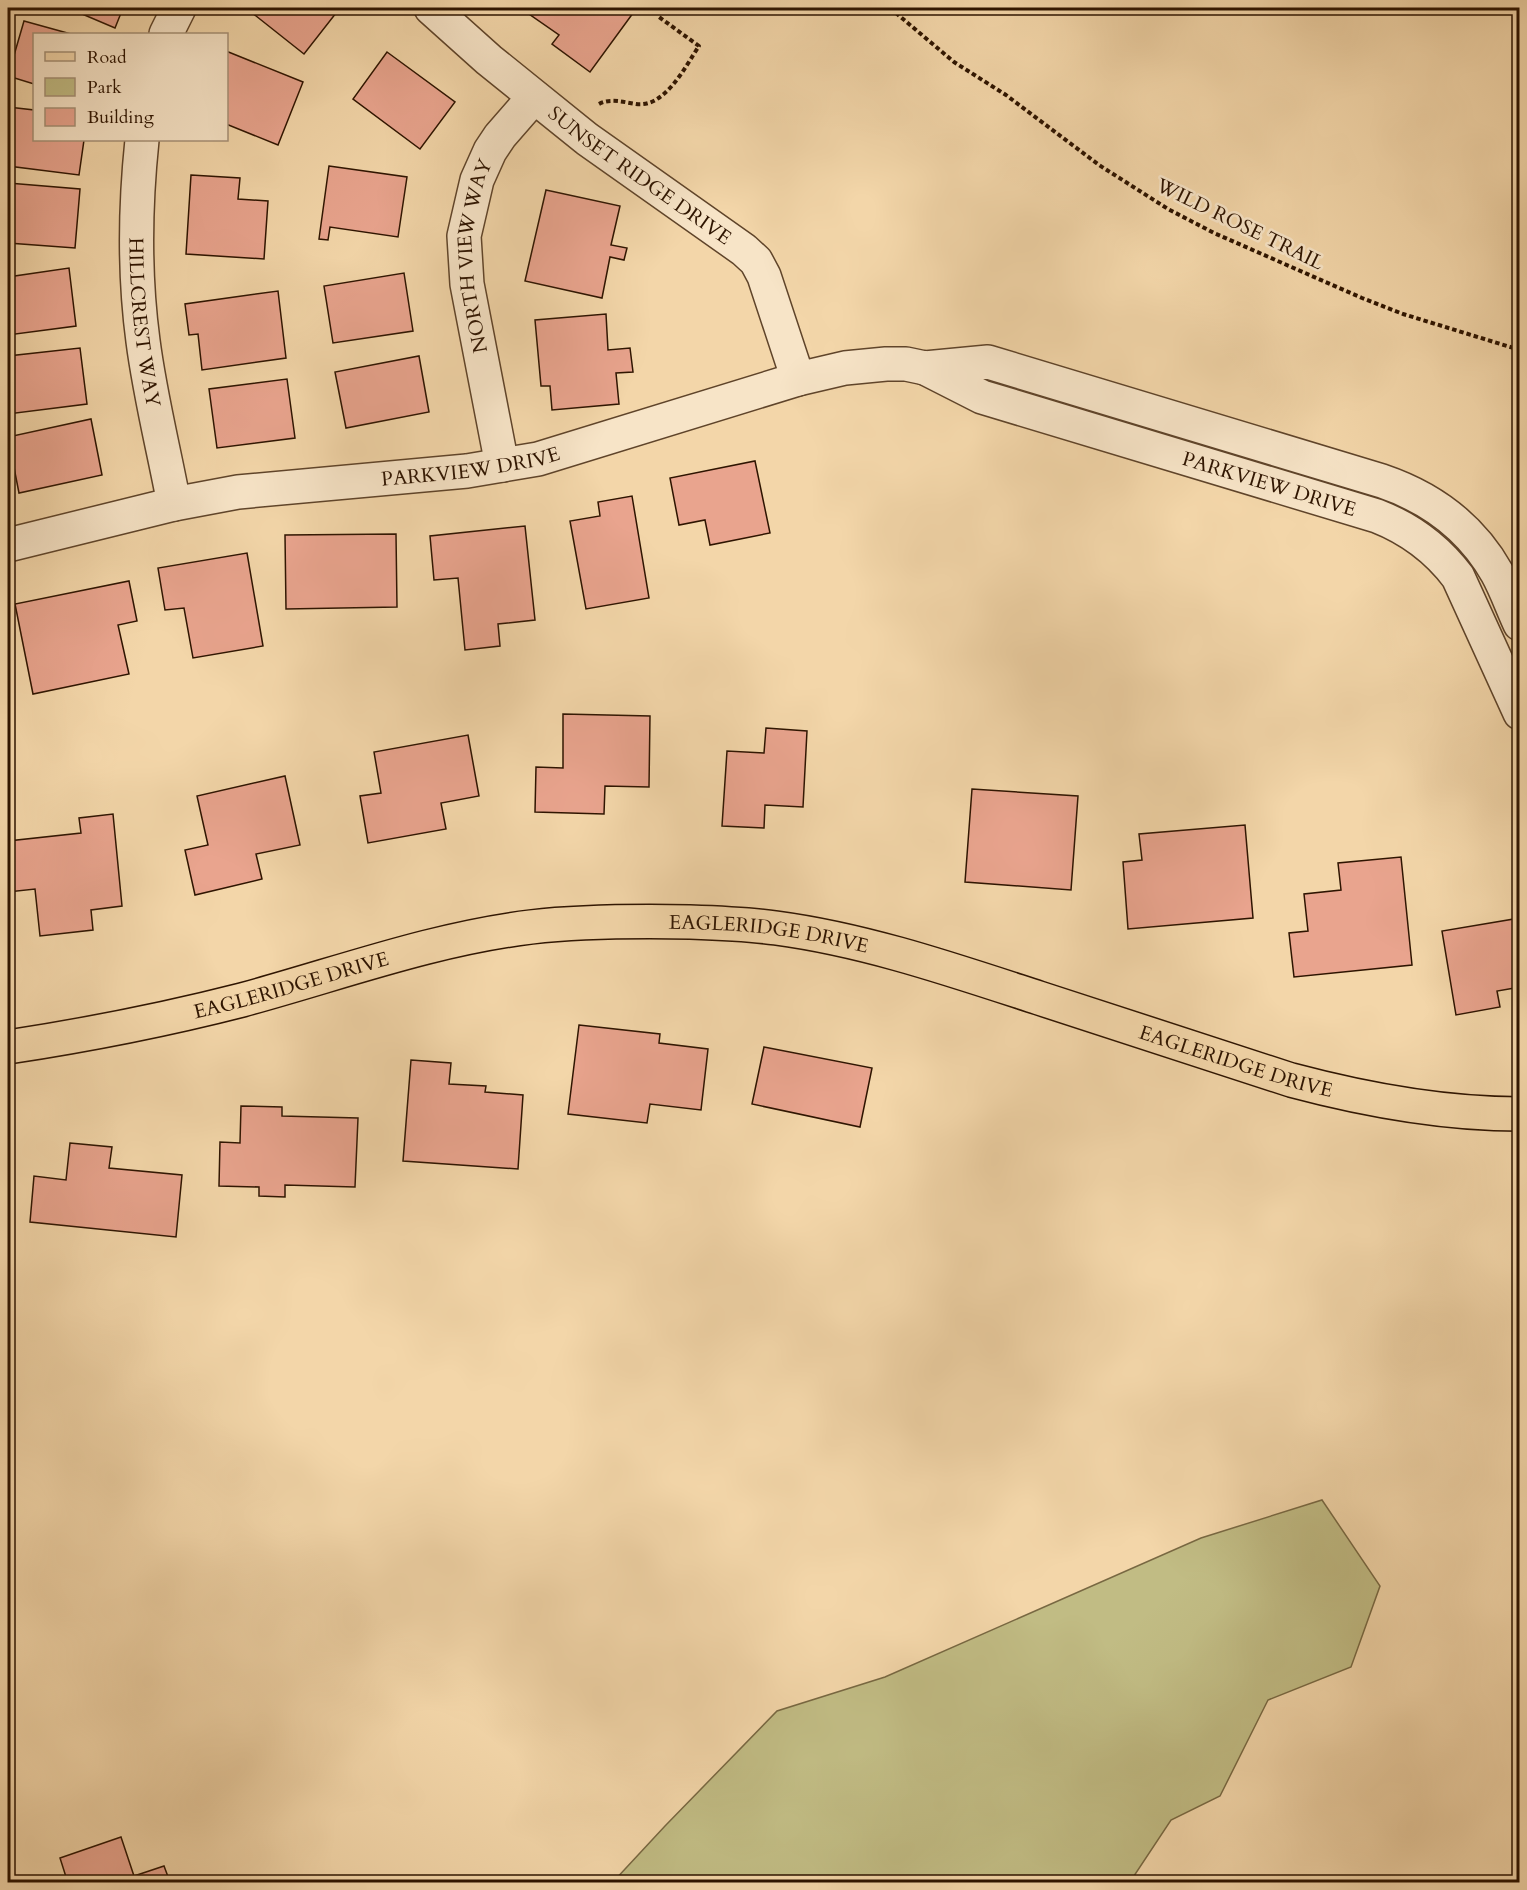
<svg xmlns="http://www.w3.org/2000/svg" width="1527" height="1890" font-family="Cardo,serif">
	<rect width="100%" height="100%" fill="#f3d6a9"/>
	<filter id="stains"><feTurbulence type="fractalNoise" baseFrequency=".00333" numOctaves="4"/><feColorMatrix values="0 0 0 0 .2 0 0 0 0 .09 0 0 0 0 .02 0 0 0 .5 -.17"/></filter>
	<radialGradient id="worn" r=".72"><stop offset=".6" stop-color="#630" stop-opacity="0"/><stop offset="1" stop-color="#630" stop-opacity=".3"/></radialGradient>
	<polygon fill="#c1bc84" stroke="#786842" stroke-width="1.5" points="1322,1500 1380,1586 1351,1667 1268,1700 1220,1796 1171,1820 1130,1882 613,1882 665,1826 777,1711 885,1677 1201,1538"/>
	<g fill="#e9a48e" stroke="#2e1400" stroke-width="1.5">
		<polygon points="68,8 123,8 115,28"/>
		<polygon points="246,8 340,8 304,54"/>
		<polygon points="533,8 635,8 636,9 590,72 552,44 559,35 529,14"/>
		<polygon points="24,21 71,34 34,34 34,84 8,76"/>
		<polygon points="226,51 303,82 278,145 226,124"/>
		<polygon points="387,52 455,102 420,149 353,99"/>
		<polygon points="8,107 34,110 34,140 84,140 79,175 8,166"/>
		<polygon points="329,166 407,177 398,237 330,227 328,240 319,239"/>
		<polygon points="191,175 240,178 238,199 268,201 264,259 186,254"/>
		<polygon points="8,183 80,189 75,248 8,243"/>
		<polygon points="546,190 620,206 611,245 627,248 624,260 610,257 602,298 525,281"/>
		<polygon points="69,268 76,326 8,335 8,277"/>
		<polygon points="404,273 413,331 333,343 324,286"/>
		<polygon points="278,291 286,358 202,370 198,334 189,335 185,304"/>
		<polygon points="606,314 608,350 630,348 633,372 616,373 619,404 552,410 550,386 541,386 535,320"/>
		<polygon points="80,348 87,404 8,414 8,356"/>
		<polygon points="419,356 429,412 346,428 335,372"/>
		<polygon points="287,379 295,438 217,448 209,389"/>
		<polygon points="91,419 102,475 19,493 8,437"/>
		<polygon points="755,461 770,533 710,545 705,520 679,525 670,478"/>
		<polygon points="632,496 649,598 586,609 570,521 600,516 598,502"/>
		<polygon points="525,526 535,620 498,624 500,646 465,650 458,578 434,580 430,536"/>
		<polygon points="396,534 397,607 286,609 285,535"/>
		<polygon points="247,553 263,646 193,658 184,608 165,610 158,568"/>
		<polygon points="129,581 137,621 118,625 129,674 33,694 15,604"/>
		<polygon points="8,671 14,700 8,701"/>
		<polygon points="563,714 650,716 649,787 605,786 604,814 535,812 536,767 563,768"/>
		<polygon points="766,728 807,731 803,807 765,805 764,828 722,826 727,751 764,753"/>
		<polygon points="468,735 479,796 441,803 446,829 368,843 360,796 381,793 374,752"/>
		<polygon points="285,776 300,845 256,854 262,879 195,895 185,850 208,845 197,796"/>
		<polygon points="972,789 1078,796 1071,890 965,882"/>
		<polygon points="113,814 122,906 91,910 93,930 40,936 35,889 8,892 8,841 81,833 79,818"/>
		<polygon points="1245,825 1253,918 1128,929 1123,862 1142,860 1139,834"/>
		<polygon points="1401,857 1412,965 1294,977 1289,933 1308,931 1304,894 1341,890 1338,863"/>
		<polygon points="1520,918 1520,987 1497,991 1500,1007 1456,1015 1442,931"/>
		<polygon points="579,1025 660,1034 659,1043 708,1049 701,1110 650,1104 647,1123 568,1114"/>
		<polygon points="764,1047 872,1068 860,1127 752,1104"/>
		<polygon points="411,1060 451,1063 449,1084 486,1086 485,1092 523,1095 518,1169 403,1161"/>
		<polygon points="241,1106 282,1107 282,1116 358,1118 355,1187 285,1185 285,1197 259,1196 259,1187 219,1186 220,1142 240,1143"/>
		<polygon points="70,1143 112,1147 109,1168 182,1175 176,1237 30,1222 34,1176 66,1180"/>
		<polygon points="121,1837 134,1876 164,1866 170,1882 60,1882 67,1880 60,1858"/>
	</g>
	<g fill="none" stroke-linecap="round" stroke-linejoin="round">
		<g stroke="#5f442a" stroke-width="36">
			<g id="minor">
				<path id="s1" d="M431 8 489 60 587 139 744 250 756 261 764 276 798 379"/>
				<polyline points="166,34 179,8"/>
				<path id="s2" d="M142 140C135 207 134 274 143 341 150 396 164 450 174 504"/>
				<path id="s3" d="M925 368 982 397 1377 516C1410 529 1437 549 1458 577L1520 713"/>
				<path id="s4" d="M502 465 467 284 464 236 477 180 490 151 500 136 534 97"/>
				<path id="s5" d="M8 545 174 504 238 492 467 471 538 459 798 379 845 368 886 364H906L925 368 988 362 1382 481C1432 498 1471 527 1497 573 1506 589 1512 607 1520 624"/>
			</g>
		</g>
		<g stroke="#2e1400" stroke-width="36">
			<g id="major">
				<path id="s6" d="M8 1047C87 1035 164 1020 242 1000 338 974 432 939 531 927 584 921 637 921 690 922 719 923 748 924 776 928 866 940 953 970 1039 998 1123 1026 1207 1053 1291 1080 1366 1100 1441 1114 1520 1114"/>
			</g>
		</g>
		<g stroke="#2e1400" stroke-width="4" stroke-dasharray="4.5 3" stroke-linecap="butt">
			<polyline points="890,8 954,62 1006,95 1099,165 1168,209 1214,233 1362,298 1403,314 1520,350"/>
			<path d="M599 104C610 98 623 102 636 104 665 108 685 67 699 46L659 17"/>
		</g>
		<use href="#minor" stroke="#f7e4c7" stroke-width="33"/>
		<use href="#major" stroke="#f3d6a9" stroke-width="33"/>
	</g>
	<g text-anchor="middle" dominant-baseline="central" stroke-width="5" stroke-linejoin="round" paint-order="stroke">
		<g font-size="20" fill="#2e1400" stroke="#f7e4c7">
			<text stroke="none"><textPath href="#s1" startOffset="268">SUNSET RIDGE DRIVE</textPath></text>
			<text transform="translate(1240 224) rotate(26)">WILD ROSE TRAIL</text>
			<text stroke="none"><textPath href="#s4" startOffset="213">NORTH VIEW WAY</textPath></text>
			<text stroke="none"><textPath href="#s2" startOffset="183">HILLCREST WAY</textPath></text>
			<text stroke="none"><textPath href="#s5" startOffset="470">PARKVIEW DRIVE</textPath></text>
			<text stroke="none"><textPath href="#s3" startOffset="364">PARKVIEW DRIVE</textPath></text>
			<text stroke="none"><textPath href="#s6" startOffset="776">EAGLERIDGE DRIVE</textPath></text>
			<text stroke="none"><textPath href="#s6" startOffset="290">EAGLERIDGE DRIVE</textPath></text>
			<text stroke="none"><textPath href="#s6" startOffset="1262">EAGLERIDGE DRIVE</textPath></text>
		</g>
	</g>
	<rect width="1527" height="1890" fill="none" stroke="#f3d6a9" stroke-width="30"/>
	<rect x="9" y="9" width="1509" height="1872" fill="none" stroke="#2e1400" stroke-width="3"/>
	<rect x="15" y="15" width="1497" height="1860" fill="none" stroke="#2e1400" stroke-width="1.5"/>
	<rect x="33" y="33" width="195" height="108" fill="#f7e4c7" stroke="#a79177" stroke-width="1.5"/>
	<rect x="45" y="52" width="30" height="9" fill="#f3d6a9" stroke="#a79177" stroke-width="1.5"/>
	<text x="87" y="63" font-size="18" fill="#2e1400">Road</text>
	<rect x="45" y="78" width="30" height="18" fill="#c1bc84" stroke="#a79177" stroke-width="1.5"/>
	<text x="87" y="93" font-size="18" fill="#2e1400">Park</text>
	<rect x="45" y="108" width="30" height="18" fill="#e9a48e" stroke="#a79177" stroke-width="1.5"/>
	<text x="87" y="123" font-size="18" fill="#2e1400">Building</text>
	<rect width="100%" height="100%" filter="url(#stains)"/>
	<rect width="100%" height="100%" fill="url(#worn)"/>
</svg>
